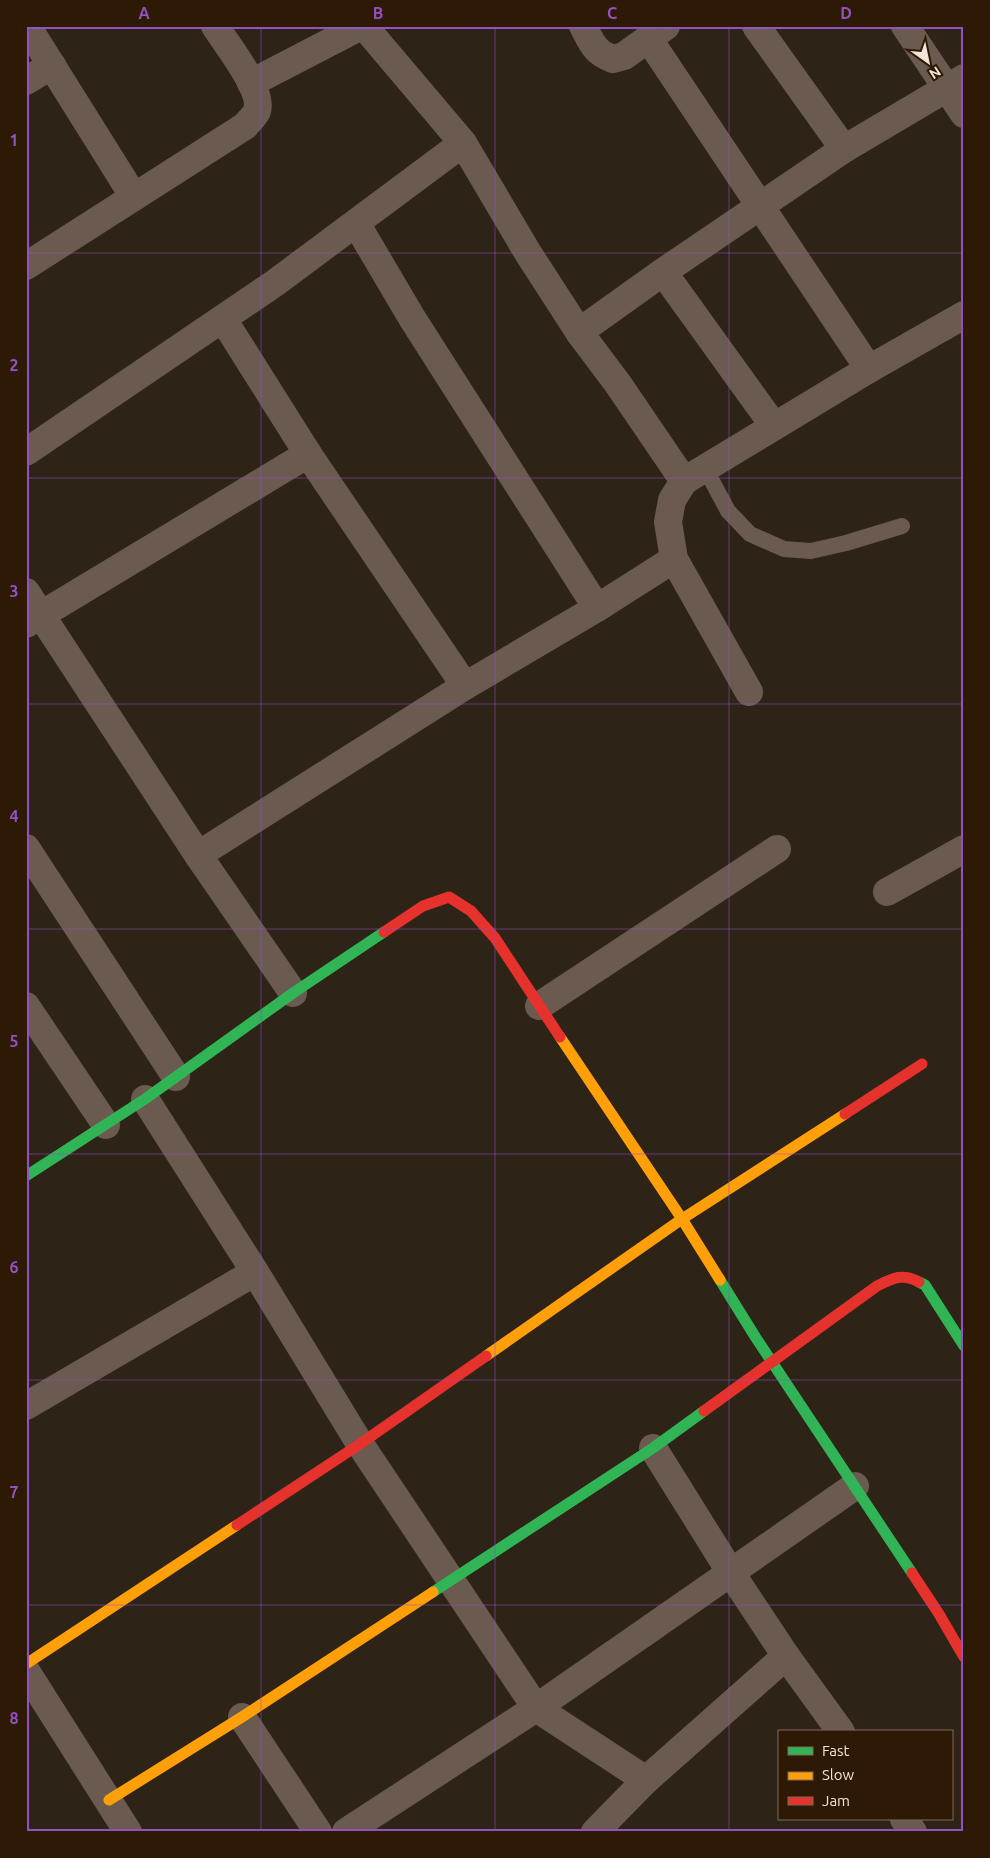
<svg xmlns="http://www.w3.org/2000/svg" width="990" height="1858" font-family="Ubuntu,sans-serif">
	<rect width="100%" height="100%" fill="#2e2317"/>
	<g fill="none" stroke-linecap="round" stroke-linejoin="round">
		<polyline stroke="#6a5a50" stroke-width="16" points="705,468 728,511 750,534 784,549 811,551 846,543 902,526"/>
		<g stroke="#6a5a50" stroke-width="28">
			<polyline points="27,26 134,197"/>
			<polyline points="364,26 463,143 528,253 579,332 618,384 684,481"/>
			<path d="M583 26C592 43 594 52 613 59L624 56 666 26"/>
			<polyline points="756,26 844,149"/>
			<polyline points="905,26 964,114"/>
			<polyline points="648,38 869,369"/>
			<polyline points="26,81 52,65"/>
			<polyline points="251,83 361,26"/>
			<polyline points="356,223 412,318 597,608"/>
			<path d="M26 266 245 126C248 122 255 116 257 111 264 90 226 44 215 26"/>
			<polyline points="663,272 774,426"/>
			<polyline points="223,319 308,454 465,686"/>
			<polyline points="579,332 663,272 844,149 964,78"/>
			<polyline points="26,452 275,283 463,143"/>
			<polyline points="26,592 198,855 293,993"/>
			<polyline points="26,624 308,454"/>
			<polyline points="749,692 674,559 668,522 672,500 684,481 869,369 964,315"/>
			<polyline points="26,848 176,1077"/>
			<polyline points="198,855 465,686 597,608 674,559"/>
			<polyline points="887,892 964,849"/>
			<polyline points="26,1006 106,1125"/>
			<polyline points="539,1006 777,849"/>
			<polyline points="145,1099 255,1272 360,1444 536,1708 646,1780"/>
			<polyline points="26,1406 255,1272"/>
			<polyline points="653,1448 731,1573 786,1656 841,1732"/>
			<polyline points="26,1671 128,1832"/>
			<polyline points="242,1717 318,1832"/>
			<polyline points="904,1819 913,1832"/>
			<polyline points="346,1832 536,1708 855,1486"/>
			<polyline points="595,1832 646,1780 786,1656"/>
		</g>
		<g stroke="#30b455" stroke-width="11">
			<polyline points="26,1176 145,1099 293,993 384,932"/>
			<polyline points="720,1280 756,1338 912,1573"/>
			<polyline points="919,1282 925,1285 964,1346"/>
			<polyline points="433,1592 653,1448 704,1411"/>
		</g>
		<g stroke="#ff9f0a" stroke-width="11">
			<polyline points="560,1037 682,1219 720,1280"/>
			<polyline points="486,1356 682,1219 845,1114"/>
			<polyline points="26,1664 237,1525"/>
			<polyline points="109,1800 242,1717 433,1592"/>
		</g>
		<g stroke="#e5322d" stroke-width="11">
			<polyline points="384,932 423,906 449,897 471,911 495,938 560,1037"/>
			<polyline points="845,1114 922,1064"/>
			<path d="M704 1411 877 1286C893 1278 902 1273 919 1282"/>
			<polyline points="237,1525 360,1444 486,1356"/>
			<polyline points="912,1573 939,1614 964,1657"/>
		</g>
	</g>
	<path fill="none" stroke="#9351c4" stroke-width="1" stroke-opacity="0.55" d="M261 26V1832M495 26V1832M729 26V1832M26 253H964M26 478H964M26 704H964M26 929H964M26 1154H964M26 1380H964M26 1605H964"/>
	<rect width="990" height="1858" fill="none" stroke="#2e1a04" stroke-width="55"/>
	<rect x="778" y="1730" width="175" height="90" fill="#2e1a04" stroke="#7c6b58"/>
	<rect x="788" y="1747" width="25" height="8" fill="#30b455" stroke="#7c6b58"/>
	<text x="822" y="1756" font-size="15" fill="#f2e5d7">Fast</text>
	<rect x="788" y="1772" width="25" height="8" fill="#ff9f0a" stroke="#7c6b58"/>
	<text x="822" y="1780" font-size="15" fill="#f2e5d7">Slow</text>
	<rect x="788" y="1797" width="25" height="8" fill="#e5322d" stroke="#7c6b58"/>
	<text x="822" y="1806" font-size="15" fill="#f2e5d7">Jam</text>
	<g transform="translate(928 62) rotate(147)" stroke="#2e1a04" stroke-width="4" paint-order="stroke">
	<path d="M0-4L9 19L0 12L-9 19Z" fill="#f2e5d7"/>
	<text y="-8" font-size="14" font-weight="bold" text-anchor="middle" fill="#f2e5d7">N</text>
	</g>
	<rect x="28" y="28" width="934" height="1802" fill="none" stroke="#9351c4" stroke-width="2"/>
	<g font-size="16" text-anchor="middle" font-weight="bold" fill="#9351c4">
		<text x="144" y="19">A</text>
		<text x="378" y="19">B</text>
		<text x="612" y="19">C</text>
		<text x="846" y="19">D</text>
		<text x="14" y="146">1</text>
		<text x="14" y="371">2</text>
		<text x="14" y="597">3</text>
		<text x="14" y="822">4</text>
		<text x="14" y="1047">5</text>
		<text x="14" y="1273">6</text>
		<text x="14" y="1498">7</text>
		<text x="14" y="1724">8</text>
	</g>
</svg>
